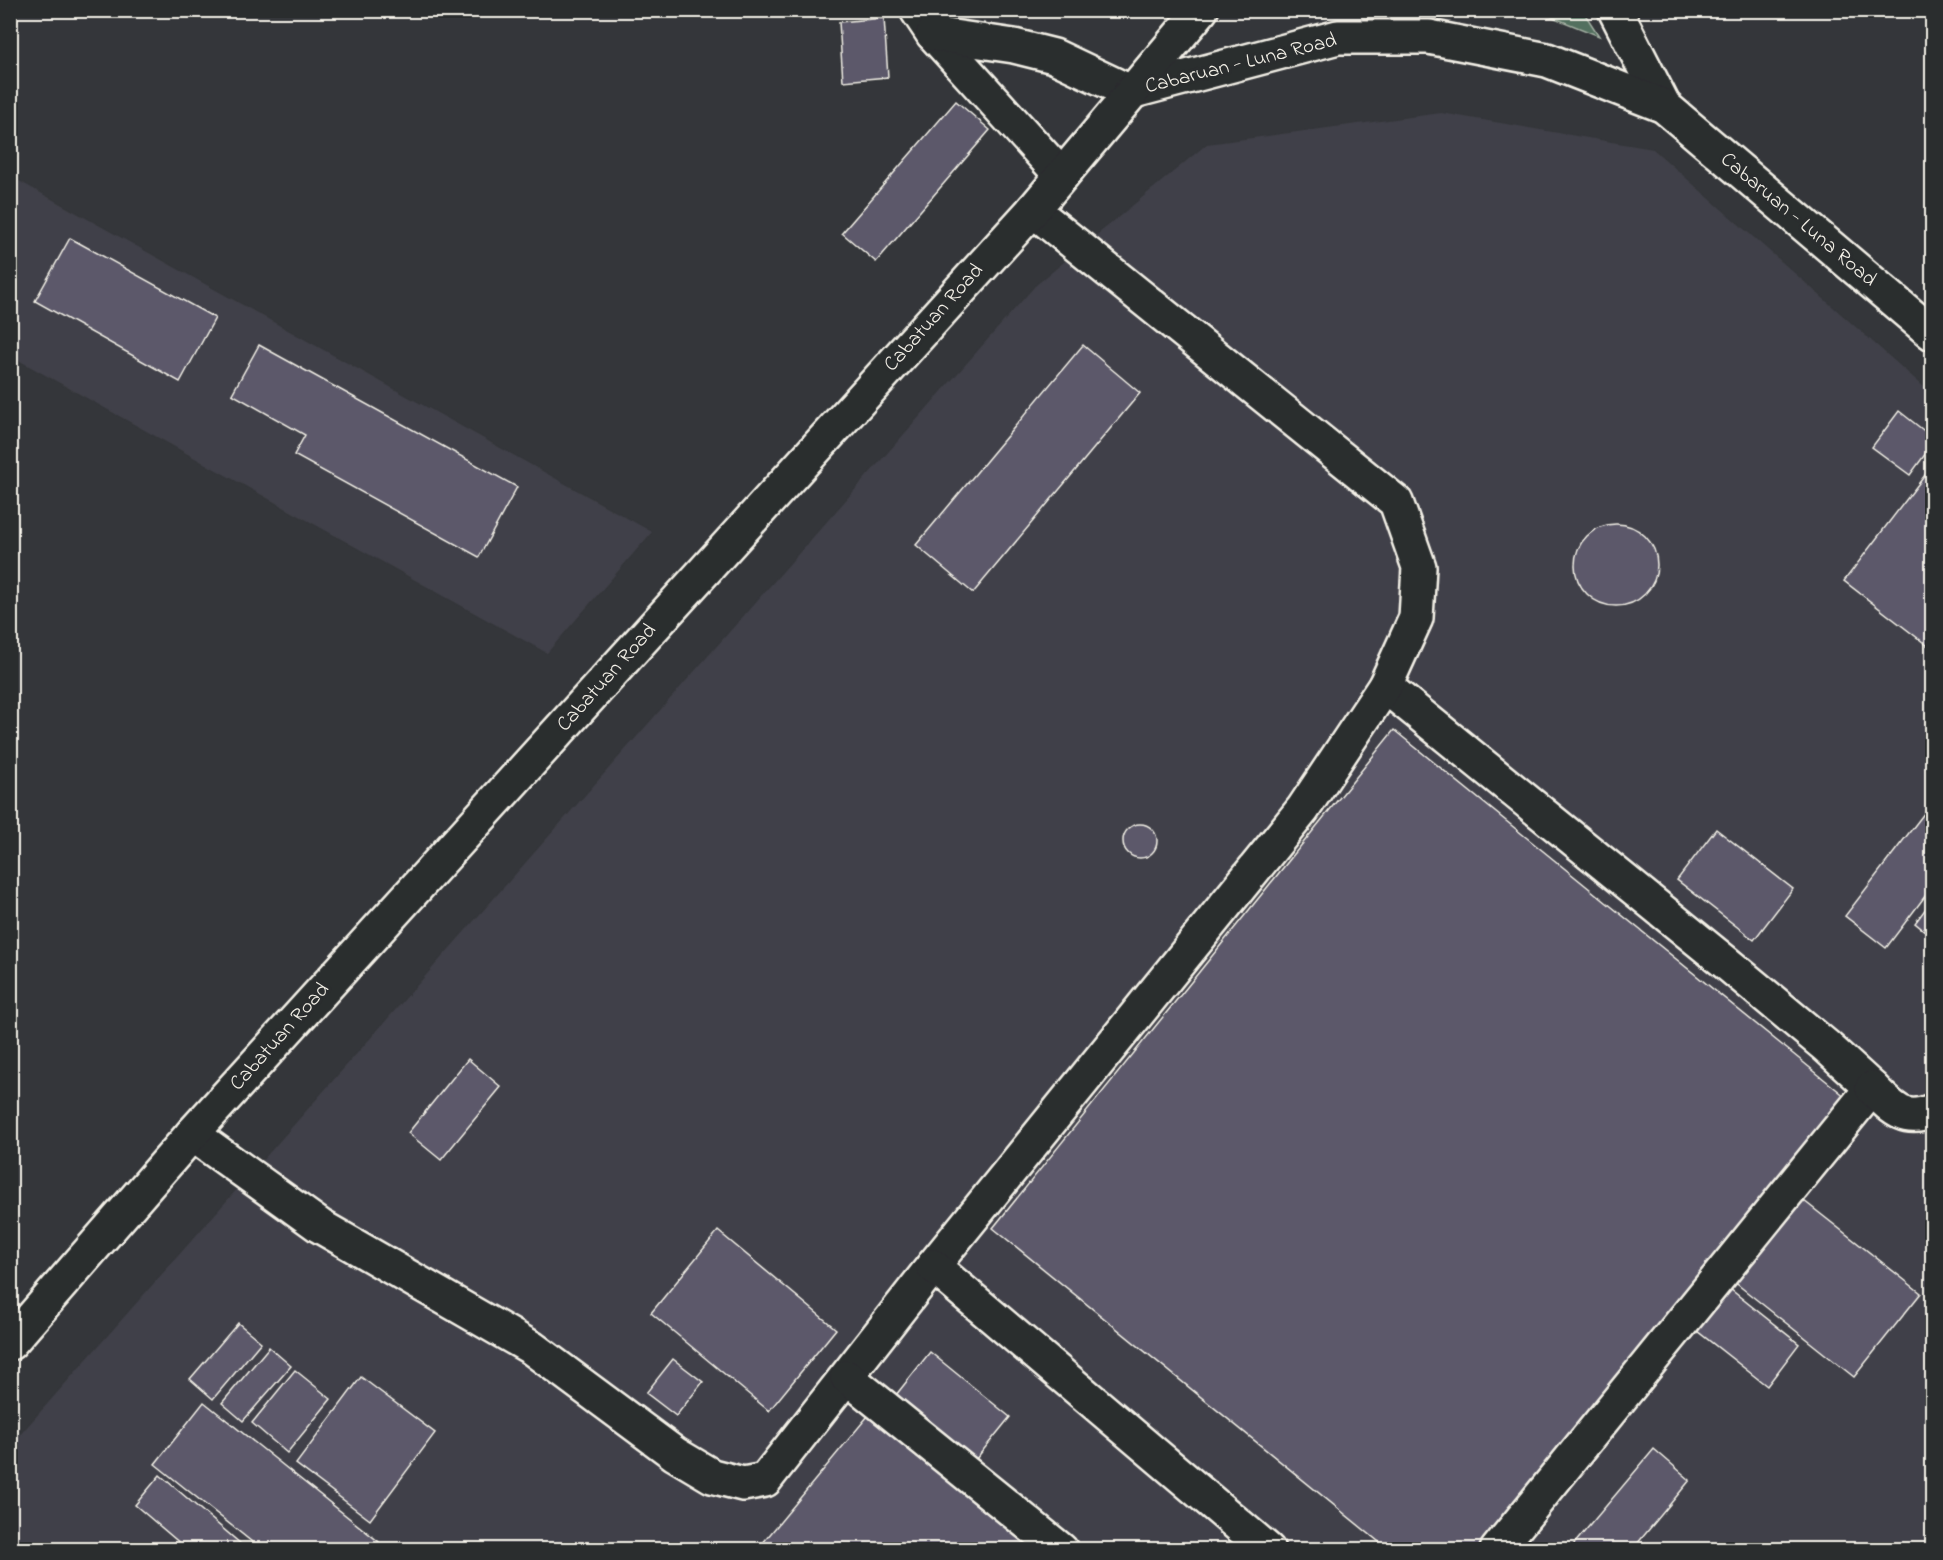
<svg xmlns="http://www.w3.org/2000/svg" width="1943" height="1560" font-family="'Indie Flower',sans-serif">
	<rect width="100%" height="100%" fill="#34363a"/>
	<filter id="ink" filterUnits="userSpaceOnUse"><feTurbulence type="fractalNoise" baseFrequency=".0167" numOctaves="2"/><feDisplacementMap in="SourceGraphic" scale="12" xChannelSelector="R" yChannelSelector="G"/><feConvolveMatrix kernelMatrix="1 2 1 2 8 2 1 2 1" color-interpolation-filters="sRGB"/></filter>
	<g filter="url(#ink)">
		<g fill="#404048">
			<polygon points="1441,113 1653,149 1932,394 1932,1549 11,1550 11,1445 1035,286 1207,144"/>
			<polygon points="10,176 652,532 547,653 11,356"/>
		</g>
		<polygon fill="#536f5e" stroke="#a4b0a3" stroke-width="1.5" points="1535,11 1583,11 1599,36 1540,12"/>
		<g fill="#5b596a" stroke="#f4f1e8" stroke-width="1.5">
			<polygon points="884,18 888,77 843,81 839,22"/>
			<polygon points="956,101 990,130 876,262 842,233"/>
			<polygon points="70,238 215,318 180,382 35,301"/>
			<polygon points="259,345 517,487 479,557 294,455 305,435 232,394"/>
			<polygon points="1083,345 1140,393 973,593 916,545"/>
			<polygon points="1899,411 1932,437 1932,445 1910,475 1872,447"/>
			<polygon points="1932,466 1932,649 1844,581"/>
			<circle cx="1616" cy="565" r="41"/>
			<polygon points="1394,730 1846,1097 1480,1550 1389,1550 993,1228"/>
			<polygon points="1932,803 1932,887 1886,948 1845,916"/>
			<circle cx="1140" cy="841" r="17"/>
			<polygon points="1716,829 1793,889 1754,940 1677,880"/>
			<polygon points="1932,900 1932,937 1915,923"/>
			<polygon points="468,1059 501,1087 441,1160 408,1133"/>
			<polygon points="1799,1197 1921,1293 1854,1377 1733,1281"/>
			<polygon points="718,1231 836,1329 769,1411 651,1313"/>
			<polygon points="1725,1285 1799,1344 1767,1386 1692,1327"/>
			<polygon points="238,1323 261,1342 213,1399 190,1379"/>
			<polygon points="269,1347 291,1366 243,1421 222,1403"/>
			<polygon points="930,1352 1010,1417 976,1459 896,1395"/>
			<polygon points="673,1359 703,1382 676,1416 646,1393"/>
			<polygon points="295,1370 331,1399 287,1453 252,1423"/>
			<polygon points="361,1377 435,1433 370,1520 296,1464"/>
			<polygon points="204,1402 379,1542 373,1550 262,1550 155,1464"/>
			<polygon points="877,1405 1050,1550 757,1550"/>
			<polygon points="1654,1449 1690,1480 1632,1550 1569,1550"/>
			<polygon points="160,1475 248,1550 188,1550 135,1505"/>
		</g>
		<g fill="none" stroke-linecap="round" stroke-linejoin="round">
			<g stroke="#f4f1e8" stroke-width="38">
				<g id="minor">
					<polyline points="917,10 933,34 1061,175"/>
					<polyline points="933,34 1014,46 1054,56 1130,92"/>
					<polyline points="1385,686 1725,962 1826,1046 1872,1088 1497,1550"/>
					<path d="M1872 1088C1892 1108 1904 1123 1932 1111"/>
					<polyline points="192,1134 320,1226 532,1348 675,1454 712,1476 743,1484 765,1480 933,1266 1303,809 1385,686 1416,618 1419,567 1396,502 1033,210"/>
					<polyline points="933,1266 1268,1550"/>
					<polyline points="847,1377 1061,1550"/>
				</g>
			</g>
			<g stroke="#f4f1e8" stroke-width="38">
				<g id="major">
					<polyline points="1615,10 1664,106"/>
					<polyline points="1130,92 1338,37 1429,37 1547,60 1664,106 1932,333"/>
				</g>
			</g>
			<g stroke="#f4f1e8" stroke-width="38">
				<polyline id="highway" points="10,1343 192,1134 1033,210 1201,10"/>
			</g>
			<use href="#minor" stroke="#2a2d2e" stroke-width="33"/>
			<use href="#major" stroke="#2a2d2e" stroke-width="33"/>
			<use href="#highway" stroke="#2a2d2e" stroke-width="33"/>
		</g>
	</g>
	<g text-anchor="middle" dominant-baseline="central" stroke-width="6" stroke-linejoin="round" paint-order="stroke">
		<g font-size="21" fill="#f4f1e8" stroke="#2a2d2e">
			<text transform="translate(1241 64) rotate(-14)">Cabaruan - Luna Road</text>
			<text transform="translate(1798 220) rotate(40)">Cabaruan - Luna Road</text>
			<text transform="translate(934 318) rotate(-48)">Cabatuan Road</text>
			<text transform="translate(607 678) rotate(-48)">Cabatuan Road</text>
			<text transform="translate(280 1037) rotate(-48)">Cabatuan Road</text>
		</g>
	</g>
	<rect width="1943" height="1560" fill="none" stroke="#2a2d2e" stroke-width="36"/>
	<rect x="18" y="18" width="1907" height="1524" fill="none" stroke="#f4f1e8" stroke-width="2" filter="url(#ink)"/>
</svg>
